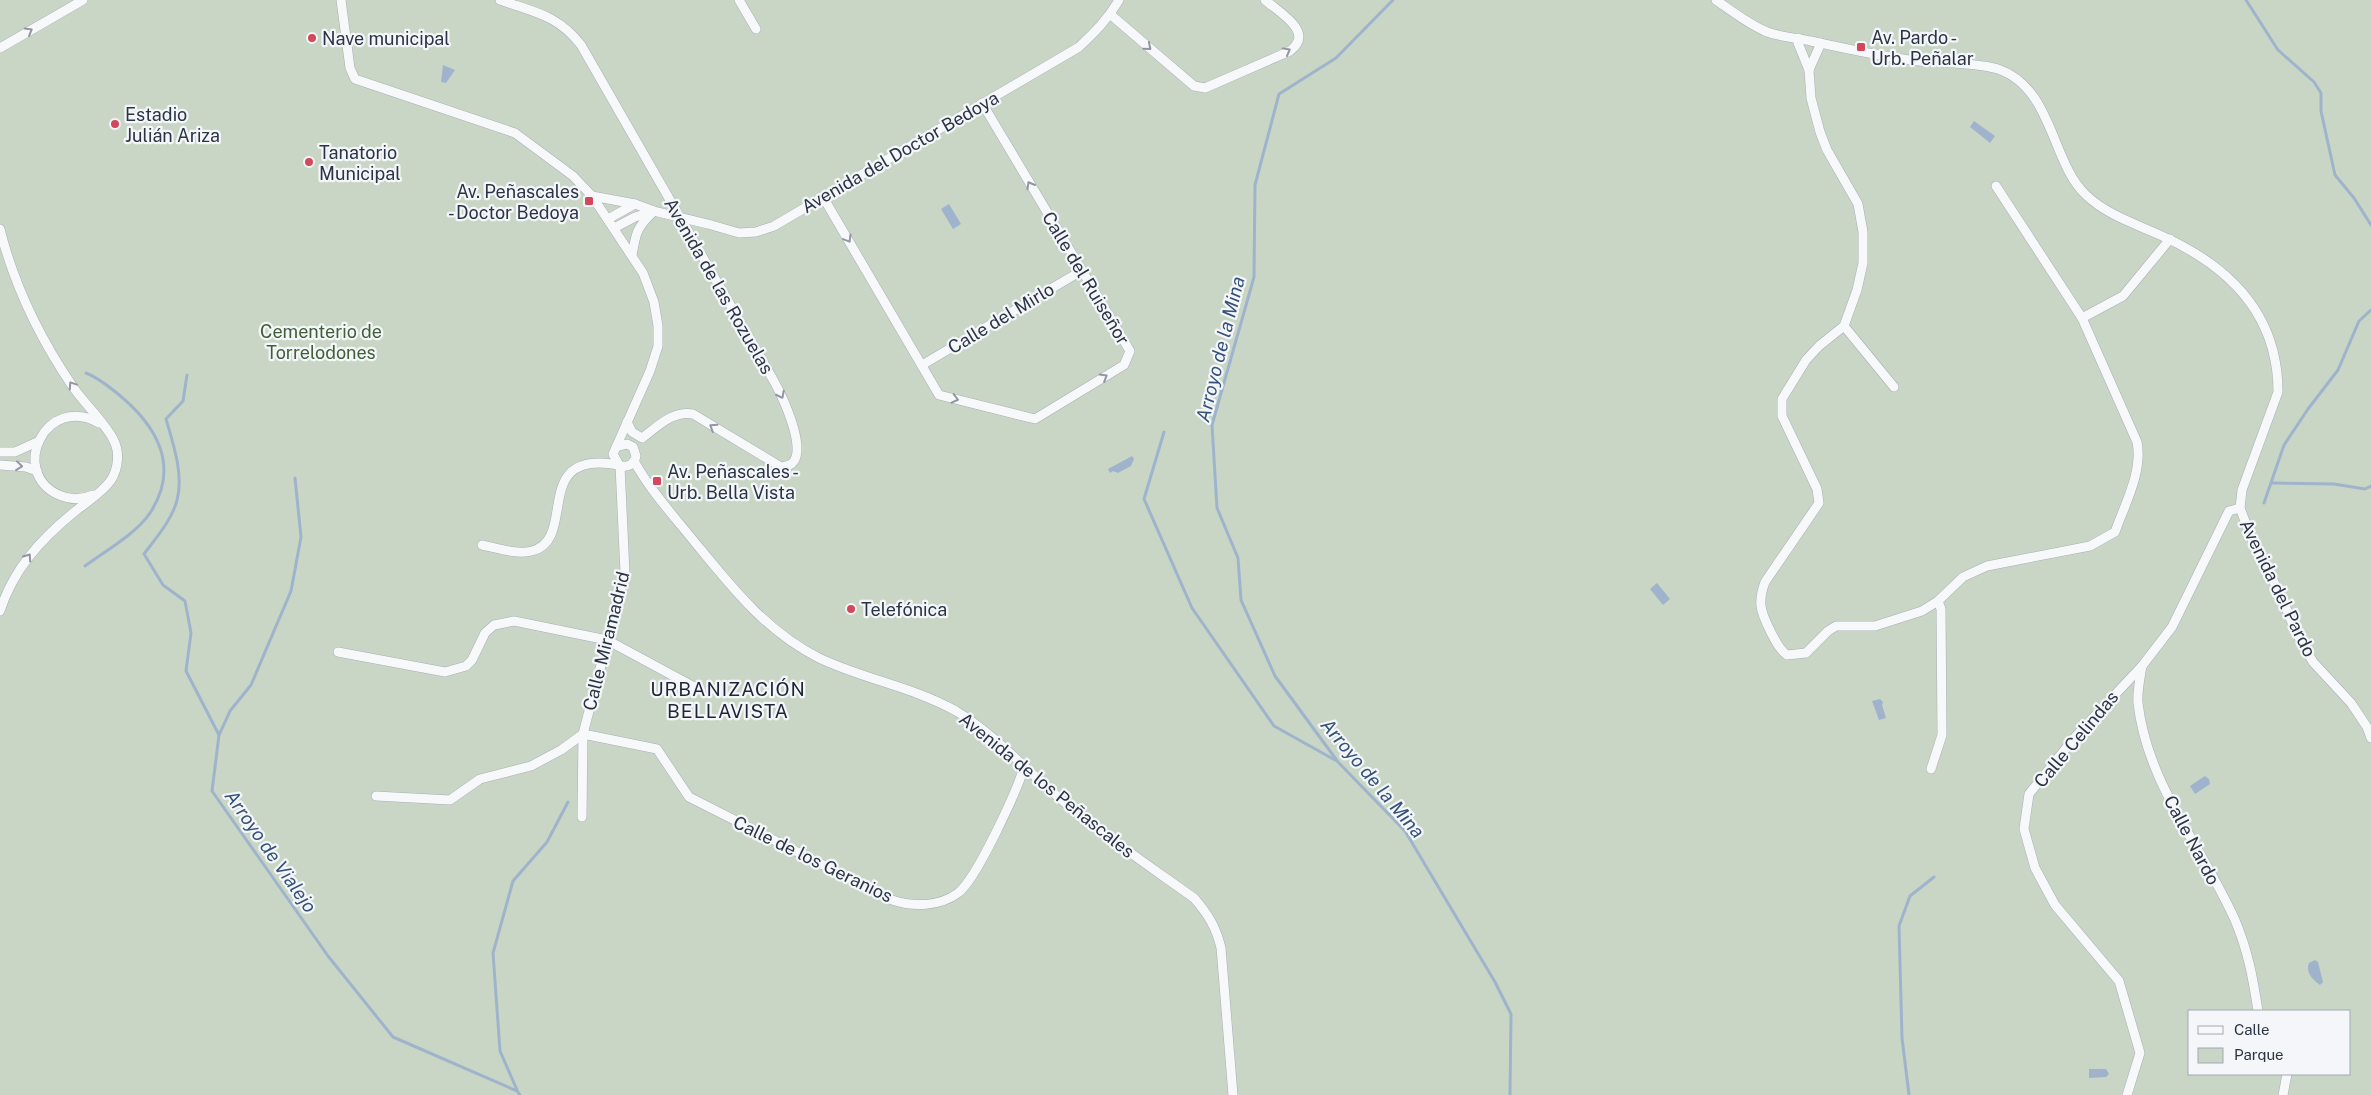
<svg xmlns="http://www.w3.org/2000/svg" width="2371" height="1095" font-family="'Public Sans',sans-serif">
	<rect width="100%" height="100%" fill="#e4e7ec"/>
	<path fill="#c9d6c5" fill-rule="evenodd" d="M0 0H2371V1095H0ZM2190 1011H2350V1074H2190Z"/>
	<g fill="#9fb4cc">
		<polygon points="443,65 455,70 446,83 441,82"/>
		<polygon points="1974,121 1995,136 1990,143 1970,127"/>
		<polygon points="949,204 961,224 953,229 941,209"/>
		<polygon points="1132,456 1134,459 1131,466 1118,473 1113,471 1110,473 1108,469"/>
		<polygon points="1657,583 1670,599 1663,605 1650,589"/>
		<polygon points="1880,699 1883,702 1882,705 1886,718 1879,720 1872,701"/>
		<polygon points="2205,776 2209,779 2210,784 2195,794 2190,786"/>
		<path d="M2315 960 2318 962 2323 982 2320 985C2313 980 2305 972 2309 963Z"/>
		<polygon points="2089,1069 2106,1069 2109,1074 2106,1077 2089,1078"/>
	</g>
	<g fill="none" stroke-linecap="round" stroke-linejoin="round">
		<g stroke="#9fb4cc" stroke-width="3">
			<polyline points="1393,0 1336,58 1279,94 1255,185 1254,277 1212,425 1217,508 1238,558 1241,600 1275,676 1338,762 1405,831 1495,982 1511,1014 1510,1095"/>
			<polyline points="2246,0 2278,50 2314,82 2321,93 2321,111 2335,175 2354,198 2371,225"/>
			<path d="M187 375 183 401 166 419C173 443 184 475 177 500 172 520 156 538 144 554L163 585 185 601 191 633 186 671 219 735 212 791 328 956 393 1037 517 1091 520 1095"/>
			<polyline points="1164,432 1144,499 1192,608 1274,726 1335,760"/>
			<polyline points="2272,483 2334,484 2365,489 2371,486"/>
			<polyline points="2264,503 2284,445 2308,409 2338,370 2359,321 2371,310"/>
			<path d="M85 566C104 552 137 533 150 513 181 466 156 425 118 394 108 386 99 378 86 373"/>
			<polyline points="219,735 230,711 251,685 291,591 301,537 295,478"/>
			<polyline points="517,1090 500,1051 493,953 513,881 547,842 568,802"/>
			<polyline points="1909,1095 1902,1038 1899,926 1910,896 1934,877"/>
		</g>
		<g stroke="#a9aeb7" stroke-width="10">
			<g id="minor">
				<path d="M341 0 350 68 355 79 515 133 573 176 592 196 643 273 654 302 658 326V346L650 371 613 454 619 465C627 468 634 465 636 456L633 447 627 444 616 447"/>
				<path d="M500 0C534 12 558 15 581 45L775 383C783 398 805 445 794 461 791 466 786 466 781 467L693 414C673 410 657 427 642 438L632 432 627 422"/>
				<polyline points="739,0 756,29"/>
				<path d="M1716 0C1733 12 1748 24 1767 32 1781 37 1797 38 1811 41 1847 49 1882 57 1919 61 1939 62 1980 63 1998 69 2053 88 2051 162 2086 195 2107 215 2136 224 2162 236 2229 266 2278 314 2278 392L2242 490 2240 508 2251 537 2281 596 2296 632 2313 662 2351 703 2367 727 2371 738"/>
				<path d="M1111 15 1194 86 1205 88 1290 51C1315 32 1280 13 1265 0"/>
				<path d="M1798 38V43L1809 70 1811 98 1820 132 1827 150 1858 204 1863 232V263L1857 290 1844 326 1819 346 1806 360 1782 399V416L1817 489 1819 503 1765 582C1762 590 1760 597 1761 606 1762 616 1778 650 1787 655L1806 653 1828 631 1836 626H1875L1922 611 1938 601 1963 577 1987 566 2090 546 2115 532C2125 504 2143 471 2137 442L2082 318 1996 186"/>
				<polyline points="0,48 83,0"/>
				<polyline points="1809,70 1821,43"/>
				<path d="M592 196 635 204 654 211 708 224 739 233 756 232 774 226 1079 47C1095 32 1108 19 1119 0"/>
				<polyline points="823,197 939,395 1035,419 1124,365 1130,351 982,103"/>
				<polyline points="608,219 635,204"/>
				<polyline points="614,228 635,217 651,212"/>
				<path d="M0 229C14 285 41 340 73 387 83 402 108 426 114 441 120 453 118 469 111 480 102 493 85 503 73 513 40 540 13 570 0 611"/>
				<path d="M632 255C636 232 637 227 654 211"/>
				<polyline points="2082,318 2123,296 2170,239"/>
				<polyline points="1844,326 1894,387"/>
				<polyline points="922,365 1081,271"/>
				<polyline points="0,452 15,452 37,442"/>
				<path d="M634 461C650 490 672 514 693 540 730 585 765 631 819 658 863 679 913 687 956 711 998 736 1031 776 1069 806 1109 839 1152 868 1194 898 1208 914 1216 927 1221 948L1233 1095"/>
				<polyline points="0,465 26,467 37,471"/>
				<path d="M93 495C81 500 70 500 59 495 8 472 46 393 99 423"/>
				<path d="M482 545C497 548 517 555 532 551 579 539 529 448 619 465"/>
				<polyline points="338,652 445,672 466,666 472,660 485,633 494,625 514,621 607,640 696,688"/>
				<path d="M2142 666C2140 678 2137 692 2138 703 2147 784 2203 848 2235 920 2248 951 2253 978 2258 1011"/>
				<polyline points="1931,769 1942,735 1941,609 1938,601"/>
				<path d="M376 796 450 800 480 779 531 766 561 750 583 734 657 749 689 797 892 900C913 907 939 907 958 893 976 880 1017 791 1024 767"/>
				<polyline points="582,817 583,734 625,573 620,466"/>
				<polyline points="2127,1095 2140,1053 2119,981 2055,905 2035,868 2024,829 2029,794 2076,736 2142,666 2172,627 2229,511 2240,508"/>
				<polyline points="2283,1095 2287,1074"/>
			</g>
		</g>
		<use href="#minor" stroke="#f7f8fa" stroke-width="9"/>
	</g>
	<defs><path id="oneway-chevron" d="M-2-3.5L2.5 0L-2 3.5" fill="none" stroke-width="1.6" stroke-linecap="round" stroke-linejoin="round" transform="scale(1.25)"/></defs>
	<g stroke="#9196a0">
		<use href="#oneway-chevron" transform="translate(29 31) rotate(-30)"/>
		<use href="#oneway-chevron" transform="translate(1148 47) rotate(40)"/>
		<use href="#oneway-chevron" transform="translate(1287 51) rotate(-29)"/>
		<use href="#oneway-chevron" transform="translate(1030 185) rotate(-120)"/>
		<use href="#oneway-chevron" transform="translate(848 239) rotate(59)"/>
		<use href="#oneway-chevron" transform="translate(1104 377) rotate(-31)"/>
		<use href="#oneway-chevron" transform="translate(72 385) rotate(-124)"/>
		<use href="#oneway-chevron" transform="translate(781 395) rotate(63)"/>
		<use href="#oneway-chevron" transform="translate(955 399) rotate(14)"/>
		<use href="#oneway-chevron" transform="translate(713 427) rotate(-147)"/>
		<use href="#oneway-chevron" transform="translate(19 466) rotate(6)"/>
		<use href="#oneway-chevron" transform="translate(28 557) rotate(-55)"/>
	</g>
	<g fill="#d1495b" stroke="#f4f6f9" stroke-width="2">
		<circle cx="312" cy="38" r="5"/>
		<rect x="1856" y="42" width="10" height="10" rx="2.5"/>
		<circle cx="115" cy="124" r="5"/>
		<circle cx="309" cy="162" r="5"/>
		<rect x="584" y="196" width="10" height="10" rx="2.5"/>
		<rect x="652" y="476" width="10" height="10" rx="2.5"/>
		<circle cx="851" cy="609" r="5"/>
	</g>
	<g text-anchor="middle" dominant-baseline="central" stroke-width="4.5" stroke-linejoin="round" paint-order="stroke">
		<g font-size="18" fill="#2b3445" stroke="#f4f6f9" text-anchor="start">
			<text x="1871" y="37">Av. Pardo -<tspan x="1871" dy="21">Urb. Peñalar</tspan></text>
			<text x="322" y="38">Nave municipal</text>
			<text x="125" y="114">Estadio<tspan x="125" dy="21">Julián Ariza</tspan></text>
			<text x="319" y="152">Tanatorio<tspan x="319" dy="21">Municipal</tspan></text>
			<text x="579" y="191" text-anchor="end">Av. Peñascales<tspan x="579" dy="21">- Doctor Bedoya</tspan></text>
			<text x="667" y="471">Av. Peñascales -<tspan x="667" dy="21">Urb. Bella Vista</tspan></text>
			<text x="861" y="609">Telefónica</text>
		</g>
		<g font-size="18" fill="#2b3445" stroke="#f4f6f9">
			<text transform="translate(900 152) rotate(-30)">Avenida del Doctor Bedoya</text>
			<text transform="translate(1086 278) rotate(59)">Calle del Ruiseñor</text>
			<text transform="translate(719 286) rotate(60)">Avenida de las Rozuelas</text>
			<text transform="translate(1001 318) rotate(-31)">Calle del Mirlo</text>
			<text transform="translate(2278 588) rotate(64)">Avenida del Pardo</text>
			<text transform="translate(606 641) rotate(-76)">Calle Miramadrid</text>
			<text transform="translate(2076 739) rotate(-50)">Calle Celindas</text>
			<text transform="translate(1047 785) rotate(39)">Avenida de los Peñascales</text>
			<text transform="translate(2192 840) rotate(62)">Calle Nardo</text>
			<text transform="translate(813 859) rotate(26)">Calle de los Geranios</text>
		</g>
		<g font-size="18" fill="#3f6138" stroke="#f4f6f9">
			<text x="321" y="331">Cementerio de<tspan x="321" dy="21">Torrelodones</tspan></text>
		</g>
		<g font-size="19" font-style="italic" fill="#34527a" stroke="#f4f6f9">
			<text transform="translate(1220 349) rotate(-76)">Arroyo de la Mina</text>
			<text transform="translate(1373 778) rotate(50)">Arroyo de la Mina</text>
			<text transform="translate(271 851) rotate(55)">Arroyo de Vialejo</text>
		</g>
		<g font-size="19" letter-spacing="1" fill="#1d2536" stroke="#f4f6f9">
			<text x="728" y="689">URBANIZACIÓN<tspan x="728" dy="22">BELLAVISTA</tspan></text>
		</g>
	</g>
	<rect x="2188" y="1010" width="162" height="65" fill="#f4f6f9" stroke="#a4a8b1"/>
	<rect x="2198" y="1026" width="25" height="8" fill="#f7f8fa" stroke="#a4a8b1"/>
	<text x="2234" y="1035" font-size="15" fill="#2b3445">Calle</text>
	<rect x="2198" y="1048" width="25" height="15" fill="#c9d6c5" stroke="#a4a8b1"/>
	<text x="2234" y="1060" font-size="15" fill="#2b3445">Parque</text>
</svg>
